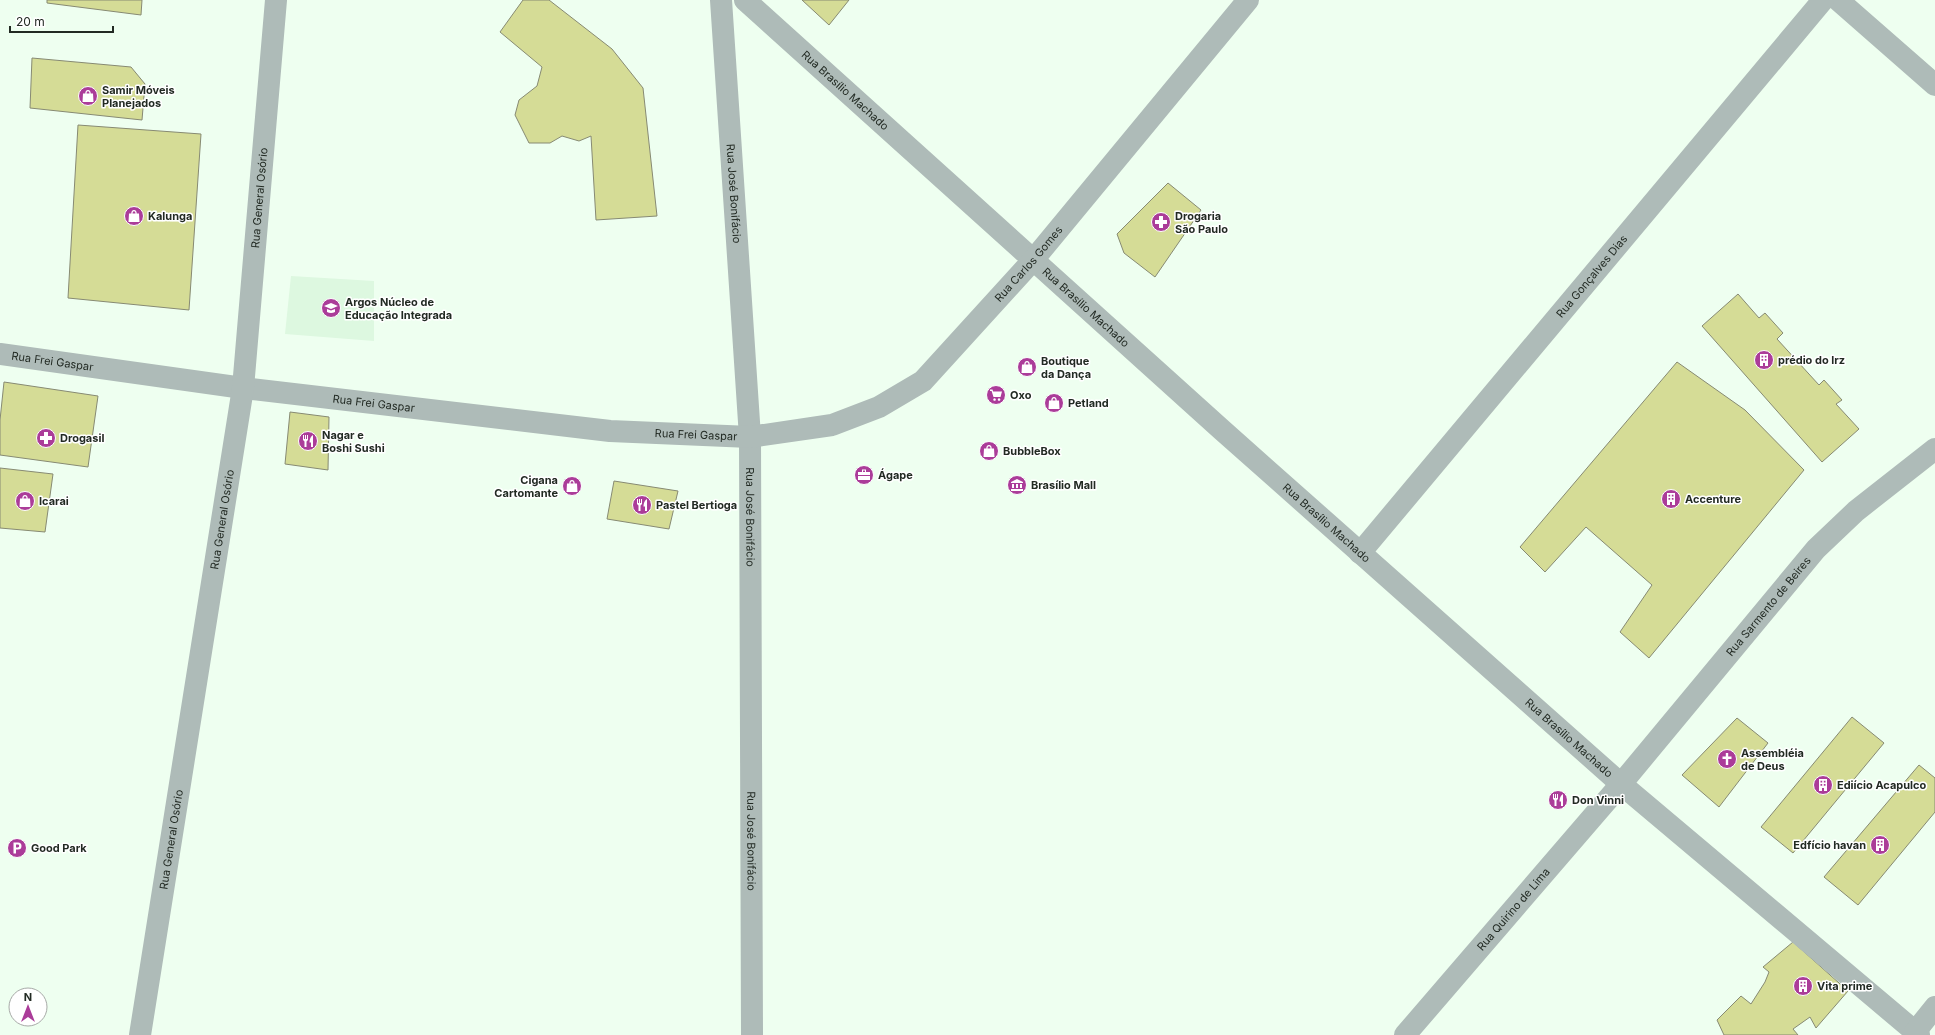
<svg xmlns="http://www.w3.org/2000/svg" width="1935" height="1035" font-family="Inter,sans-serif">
	<rect width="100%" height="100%" fill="#eefff0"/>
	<polygon fill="#ddf8e0" points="291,276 374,281 374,341 285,334"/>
	<g fill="#d5dc96" stroke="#878a73">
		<polygon points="47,0 142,0 141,15 47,3"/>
		<polygon points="523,0 549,0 612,49 643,88 657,216 596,220 591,136 579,141 562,136 550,143 529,143 515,115 519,100 537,86 542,67 500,32"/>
		<polygon points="802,0 849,0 829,25"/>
		<polygon points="32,58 131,67 145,84 142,120 30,108"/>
		<polygon points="78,125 201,134 189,310 68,298"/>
		<polygon points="1168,183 1201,210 1155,277 1124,253 1117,234"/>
		<polygon points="1738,294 1759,318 1765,313 1783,333 1777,339 1819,385 1824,380 1842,400 1836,404 1859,429 1822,462 1702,326"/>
		<polygon points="1677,362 1745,410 1804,470 1649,658 1620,632 1652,585 1586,527 1545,572 1520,547"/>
		<polygon points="4,382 98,396 88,467 0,455 0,420"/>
		<polygon points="290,412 329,417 328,470 285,464"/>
		<polygon points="0,468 53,474 45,532 0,528"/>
		<polygon points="614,481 678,491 669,529 607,519"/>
		<polygon points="1852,717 1884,743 1793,853 1761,827"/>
		<polygon points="1737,718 1768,743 1719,807 1682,775"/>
		<polygon points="1919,765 1935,778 1935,812 1858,905 1824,877"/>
		<polygon points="1793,942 1848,991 1816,1028 1810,1017 1793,1029 1798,1035 1724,1035 1717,1020 1741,996 1751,1004 1765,982 1769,972 1763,967"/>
	</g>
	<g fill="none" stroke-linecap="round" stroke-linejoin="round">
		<g stroke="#aebbb8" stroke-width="22">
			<path id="s1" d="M721 0 750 437 752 1035"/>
			<path id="s2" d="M745 0 1222 430 1621 784 1919 1035"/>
			<polyline points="1838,0 1935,85"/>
			<path id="s3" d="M0 354 243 388 610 431 750 437 832 425 879 407 923 381 1034 259 1248 0"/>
			<path id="s4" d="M1360 553 1823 0"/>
			<polyline points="1915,1032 1935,1007"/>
			<path id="s5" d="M140 1035 243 388 276 0"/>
			<path id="s6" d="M1405 1035 1621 784 1816 549 1856 511 1935 449"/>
		</g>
	</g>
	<defs>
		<g id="shop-disc" transform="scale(1)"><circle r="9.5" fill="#ab3c99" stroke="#fff"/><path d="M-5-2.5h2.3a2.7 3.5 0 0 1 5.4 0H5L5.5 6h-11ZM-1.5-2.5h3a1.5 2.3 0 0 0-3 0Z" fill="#fff"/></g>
		<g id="pharmacy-disc" transform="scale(1)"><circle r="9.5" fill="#ab3c99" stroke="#fff"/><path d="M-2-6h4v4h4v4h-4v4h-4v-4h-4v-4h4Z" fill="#fff"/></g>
		<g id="school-disc" transform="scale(1)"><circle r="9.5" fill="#ab3c99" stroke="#fff"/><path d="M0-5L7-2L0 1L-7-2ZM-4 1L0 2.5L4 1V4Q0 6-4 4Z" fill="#fff"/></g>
		<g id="building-disc" transform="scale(1)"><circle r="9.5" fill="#ab3c99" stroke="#fff"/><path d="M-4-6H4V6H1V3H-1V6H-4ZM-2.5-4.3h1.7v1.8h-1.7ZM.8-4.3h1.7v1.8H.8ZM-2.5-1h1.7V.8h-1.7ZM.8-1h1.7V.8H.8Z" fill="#fff"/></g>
		<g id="supermarket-disc" transform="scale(1)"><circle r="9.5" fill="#ab3c99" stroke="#fff"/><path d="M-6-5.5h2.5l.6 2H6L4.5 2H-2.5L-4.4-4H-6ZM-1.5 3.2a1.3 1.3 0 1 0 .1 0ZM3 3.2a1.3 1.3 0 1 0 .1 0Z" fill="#fff"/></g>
		<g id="restaurant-disc" transform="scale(1)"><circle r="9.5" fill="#ab3c99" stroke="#fff"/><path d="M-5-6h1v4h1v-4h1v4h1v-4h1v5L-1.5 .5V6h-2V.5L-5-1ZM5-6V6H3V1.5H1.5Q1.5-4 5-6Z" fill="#fff"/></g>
		<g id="office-disc" transform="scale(1)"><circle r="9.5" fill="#ab3c99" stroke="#fff"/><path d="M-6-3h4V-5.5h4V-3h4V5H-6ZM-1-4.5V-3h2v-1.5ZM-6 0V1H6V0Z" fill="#fff"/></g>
		<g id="museum-disc" transform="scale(1)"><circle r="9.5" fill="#ab3c99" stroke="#fff"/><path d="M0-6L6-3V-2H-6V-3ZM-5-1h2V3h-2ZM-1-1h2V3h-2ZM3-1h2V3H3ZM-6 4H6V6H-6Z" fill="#fff"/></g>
		<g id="church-disc" transform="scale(1)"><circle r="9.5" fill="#ab3c99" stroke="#fff"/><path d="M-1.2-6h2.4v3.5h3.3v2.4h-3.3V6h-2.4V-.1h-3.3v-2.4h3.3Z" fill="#fff"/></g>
		<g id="parking-disc" transform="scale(1)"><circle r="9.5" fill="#ab3c99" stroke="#fff"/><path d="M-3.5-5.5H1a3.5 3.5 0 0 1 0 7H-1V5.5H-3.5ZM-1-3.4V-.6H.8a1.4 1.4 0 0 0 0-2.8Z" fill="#fff"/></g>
	</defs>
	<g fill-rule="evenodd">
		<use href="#shop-disc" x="88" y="96"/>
		<use href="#shop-disc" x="134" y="216"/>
		<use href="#pharmacy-disc" x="1161" y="222"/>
		<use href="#school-disc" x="331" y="308"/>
		<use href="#building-disc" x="1764" y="360"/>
		<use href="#shop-disc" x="1027" y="367"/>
		<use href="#supermarket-disc" x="996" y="395"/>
		<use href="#shop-disc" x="1054" y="403"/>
		<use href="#pharmacy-disc" x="46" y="438"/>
		<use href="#restaurant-disc" x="308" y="441"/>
		<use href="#shop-disc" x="989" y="451"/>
		<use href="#office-disc" x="864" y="475"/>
		<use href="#museum-disc" x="1017" y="485"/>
		<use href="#shop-disc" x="572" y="486"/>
		<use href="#building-disc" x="1671" y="499"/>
		<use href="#shop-disc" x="25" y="501"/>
		<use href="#restaurant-disc" x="642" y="505"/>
		<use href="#church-disc" x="1727" y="759"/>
		<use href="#building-disc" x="1823" y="785"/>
		<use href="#restaurant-disc" x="1558" y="800"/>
		<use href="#building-disc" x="1880" y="845"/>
		<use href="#parking-disc" x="17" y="848"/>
		<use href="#building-disc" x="1803" y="986"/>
	</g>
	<g text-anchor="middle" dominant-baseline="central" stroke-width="3" stroke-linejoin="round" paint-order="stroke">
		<g font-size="11" font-weight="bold" fill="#222a23" stroke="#fff" text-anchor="start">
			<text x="102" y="90">Samir Móveis<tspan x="102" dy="13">Planejados</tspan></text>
			<text x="148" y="216">Kalunga</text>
			<text x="1175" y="216">Drogaria<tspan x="1175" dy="13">São Paulo</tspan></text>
			<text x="345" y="302">Argos Núcleo de<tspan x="345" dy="13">Educação Integrada</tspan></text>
			<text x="1778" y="360">prédio do lrz</text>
			<text x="1041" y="361">Boutique<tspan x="1041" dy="13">da Dança</tspan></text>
			<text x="1010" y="395">Oxo</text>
			<text x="1068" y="403">Petland</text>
			<text x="322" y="435">Nagar e<tspan x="322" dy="13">Boshi Sushi</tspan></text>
			<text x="60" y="438">Drogasil</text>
			<text x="1003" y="451">BubbleBox</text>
			<text x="878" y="475">Ágape</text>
			<text x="558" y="480" text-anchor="end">Cigana<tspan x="558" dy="13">Cartomante</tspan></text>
			<text x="1031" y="485">Brasílio Mall</text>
			<text x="1685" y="499">Accenture</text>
			<text x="39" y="501">Icarai</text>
			<text x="656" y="505">Pastel Bertioga</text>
			<text x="1741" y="753">Assembléia<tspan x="1741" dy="13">de Deus</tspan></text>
			<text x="1837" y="785">Ediício Acapulco</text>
			<text x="1572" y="800">Don Vinni</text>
			<text x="1866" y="845" text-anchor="end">Edfício havan</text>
			<text x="31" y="848">Good Park</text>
			<text x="1817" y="986">Vita prime</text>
		</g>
		<g font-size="11" fill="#222a23" stroke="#fff">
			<text stroke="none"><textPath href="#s2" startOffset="135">Rua Brasílio Machado</textPath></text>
			<text stroke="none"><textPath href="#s1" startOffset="194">Rua José Bonifácio</textPath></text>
			<text stroke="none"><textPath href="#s5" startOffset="846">Rua General Osório</textPath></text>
			<text stroke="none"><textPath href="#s3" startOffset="1097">Rua Carlos Gomes</textPath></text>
			<text stroke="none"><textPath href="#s4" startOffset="361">Rua Gonçalves Dias</textPath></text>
			<text stroke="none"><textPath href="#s2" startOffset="459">Rua Brasílio Machado</textPath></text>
			<text stroke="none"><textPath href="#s3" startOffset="53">Rua Frei Gaspar</textPath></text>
			<text stroke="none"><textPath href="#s3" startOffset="377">Rua Frei Gaspar</textPath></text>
			<text stroke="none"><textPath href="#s3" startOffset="701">Rua Frei Gaspar</textPath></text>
			<text stroke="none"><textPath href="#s1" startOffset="518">Rua José Bonifácio</textPath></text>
			<text stroke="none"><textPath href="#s5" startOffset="522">Rua General Osório</textPath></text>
			<text stroke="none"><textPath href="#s2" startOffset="782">Rua Brasílio Machado</textPath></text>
			<text stroke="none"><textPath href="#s6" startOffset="562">Rua Sarmento de Beires</textPath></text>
			<text stroke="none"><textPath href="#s2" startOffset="1106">Rua Brasílio Machado</textPath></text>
			<text stroke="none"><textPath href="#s5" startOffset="198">Rua General Osório</textPath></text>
			<text stroke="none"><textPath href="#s1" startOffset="842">Rua José Bonifácio</textPath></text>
			<text stroke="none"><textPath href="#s6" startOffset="166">Rua Quirino de Lima</textPath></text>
		</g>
	</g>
	<g transform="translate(28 1007)"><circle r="19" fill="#ffffff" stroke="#a7aaa7"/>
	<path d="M0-3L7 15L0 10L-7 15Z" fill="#ab3c99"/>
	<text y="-6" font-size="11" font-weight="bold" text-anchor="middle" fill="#222a23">N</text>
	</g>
	<path d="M10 26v6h103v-6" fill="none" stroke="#222a23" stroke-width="2"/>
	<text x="16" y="26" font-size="12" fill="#222a23" stroke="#ffffff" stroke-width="3" paint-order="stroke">20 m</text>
</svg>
